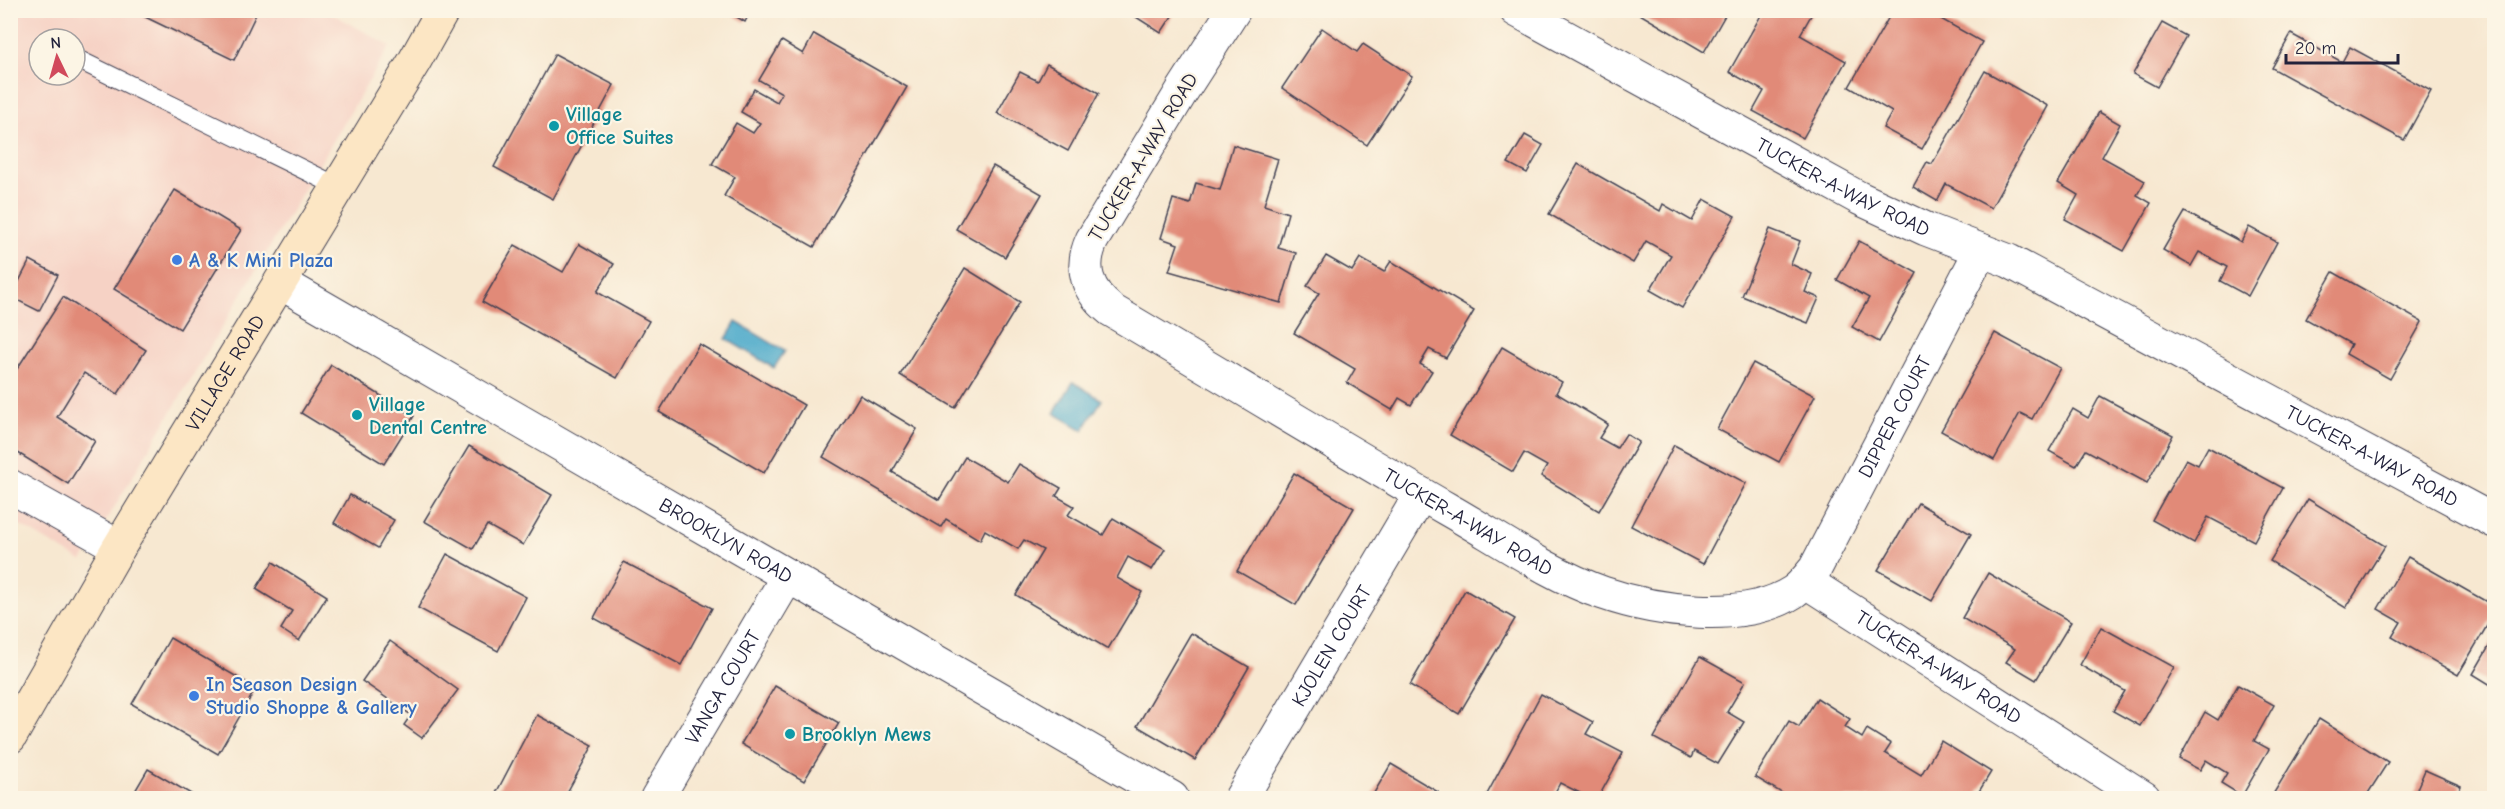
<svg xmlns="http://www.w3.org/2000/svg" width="2505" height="809" font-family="'Comic Neue',sans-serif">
	<rect width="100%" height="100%" fill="#fcf5e5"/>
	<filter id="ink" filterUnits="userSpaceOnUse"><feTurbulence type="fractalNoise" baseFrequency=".0167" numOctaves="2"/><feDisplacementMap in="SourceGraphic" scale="12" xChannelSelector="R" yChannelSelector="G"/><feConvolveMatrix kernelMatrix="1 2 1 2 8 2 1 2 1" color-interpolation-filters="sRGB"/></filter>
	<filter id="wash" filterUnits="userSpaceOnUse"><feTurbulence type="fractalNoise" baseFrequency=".008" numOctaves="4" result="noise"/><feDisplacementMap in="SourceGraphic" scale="24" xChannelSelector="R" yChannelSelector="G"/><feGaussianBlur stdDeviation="1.35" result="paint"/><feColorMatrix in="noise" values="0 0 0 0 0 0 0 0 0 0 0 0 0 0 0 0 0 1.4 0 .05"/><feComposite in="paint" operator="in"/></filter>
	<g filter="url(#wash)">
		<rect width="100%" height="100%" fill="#f7e8d1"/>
		<path fill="#f6d2c5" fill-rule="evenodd" d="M11 11H327L390 46 82 561 11 520ZM39 39H75V75H39Z"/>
		<g fill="#4daacb" stroke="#386683" stroke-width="1.5">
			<polygon points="736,322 785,351 774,368 726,339"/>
			<polygon points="1073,382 1102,400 1083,430 1054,413"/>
		</g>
		<g id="blocks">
			<g fill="#e18a78">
				<polygon points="140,10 258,10 234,60 139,14"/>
				<polygon points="725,10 751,10 745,22"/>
				<polygon points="1125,10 1176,10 1161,33"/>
				<polygon points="1633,10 1728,10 1704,52"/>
				<polygon points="1764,10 1814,10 1800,35 1846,61 1803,138 1753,111 1764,91 1729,72"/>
				<polygon points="1893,10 1925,10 1982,42 1922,149 1883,128 1892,112 1849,87"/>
				<polygon points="2162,23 2186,36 2157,87 2133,74"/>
				<polygon points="1322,28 1357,52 1363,44 1412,76 1367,145 1282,88"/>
				<polygon points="814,34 907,87 814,247 724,196 735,177 712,164 736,123 753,133 760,123 741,112 754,89 777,102 782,93 759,80 782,41 803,54"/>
				<polygon points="2291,34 2342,62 2350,47 2431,91 2404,140 2272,68"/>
				<polygon points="555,54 614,85 553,199 494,167"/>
				<polygon points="1047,64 1099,93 1068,151 997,113 1020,72 1038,81"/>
				<polygon points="1985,71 2048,106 1991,208 1946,184 1937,201 1913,187 1927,162 1932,164"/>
				<polygon points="2099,112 2120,124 2102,157 2145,181 2137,195 2151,203 2124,251 2065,219 2078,195 2058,183"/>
				<polygon points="1525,135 1543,145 1527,173 1508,163"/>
				<polygon points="1233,145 1278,159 1264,205 1288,213 1278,248 1296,253 1281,303 1169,271 1178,244 1161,238 1173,199 1190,204 1196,183 1220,190"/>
				<polygon points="1578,164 1660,211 1663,204 1692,221 1704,199 1735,216 1682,308 1650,290 1671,255 1646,241 1633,263 1549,214"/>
				<polygon points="993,166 1042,194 1005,257 956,229"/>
				<polygon points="175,190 241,230 180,329 114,289"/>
				<polygon points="2185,212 2241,242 2249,227 2277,242 2248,296 2220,281 2227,267 2199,252 2191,266 2163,250"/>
				<polygon points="1770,229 1800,241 1791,264 1812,274 1805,292 1819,298 1808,323 1742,296"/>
				<polygon points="1859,241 1917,273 1879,342 1852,327 1869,298 1837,280"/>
				<polygon points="579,244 614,264 597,292 649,321 617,378 482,302 515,245 563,272"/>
				<polygon points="1326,256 1352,271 1360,258 1384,272 1391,261 1474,311 1446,358 1429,349 1420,364 1432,371 1411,405 1399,398 1392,410 1347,383 1355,369 1294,333 1319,293 1307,286"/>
				<polygon points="30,260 58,275 39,311 11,297"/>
				<polygon points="965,268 1020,302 955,408 900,375"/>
				<polygon points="2333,272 2422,322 2390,379 2346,354 2351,344 2306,319"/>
				<polygon points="63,297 146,350 118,394 84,373 57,417 95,441 68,484 10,448 10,380"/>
				<polygon points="1995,333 2060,368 2032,419 2020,413 1994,460 1941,431"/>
				<polygon points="699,344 804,405 764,473 659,412"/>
				<polygon points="1502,347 1562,382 1556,393 1608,424 1599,438 1617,448 1626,434 1639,442 1599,511 1541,476 1547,466 1524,453 1513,472 1450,435"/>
				<polygon points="1753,363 1815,396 1779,462 1717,429"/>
				<polygon points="331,365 414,416 384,464 301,413"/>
				<polygon points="860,395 917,429 892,472 939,500 965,457 1008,482 1019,464 1061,488 1056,496 1074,506 1068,515 1103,535 1113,518 1165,549 1152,570 1128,557 1117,578 1142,592 1108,649 1016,595 1043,550 1024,540 1018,549 985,530 980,540 946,519 941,527 823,457"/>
				<polygon points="2100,396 2173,435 2147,483 2086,450 2076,466 2049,451 2073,409 2088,418"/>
				<polygon points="1674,445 1746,483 1703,564 1631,526"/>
				<polygon points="469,446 552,495 523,545 487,525 473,549 424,521"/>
				<polygon points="2208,447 2283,488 2254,541 2208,517 2194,543 2152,520 2186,459 2198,465"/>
				<polygon points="1294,473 1354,508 1296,605 1237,571"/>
				<polygon points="350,495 394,520 378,548 334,523"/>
				<polygon points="2308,499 2385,546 2346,608 2270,561"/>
				<polygon points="1918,503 1971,534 1932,601 1878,570"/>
				<polygon points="447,554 526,597 498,651 418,608"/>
				<polygon points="2408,557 2494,606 2494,614 2458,675 2392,637 2401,622 2378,609"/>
				<polygon points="273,562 327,596 299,641 281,629 292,611 256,589"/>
				<polygon points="624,562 712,608 681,665 594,618"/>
				<polygon points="1988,573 2071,622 2036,680 2006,662 2015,649 1962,618"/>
				<polygon points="1465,590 1515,619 1459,714 1410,685"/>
				<polygon points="2101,627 2174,667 2140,726 2113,711 2125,691 2080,665"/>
				<polygon points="1191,633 1249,667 1195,760 1137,726"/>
				<polygon points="170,638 256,688 218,754 132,704"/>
				<polygon points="2494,638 2494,687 2473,674"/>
				<polygon points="390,641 458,690 422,738 404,725 411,715 362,681"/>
				<polygon points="1700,657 1745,682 1727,712 1744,722 1718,764 1694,751 1691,758 1654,738"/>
				<polygon points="2238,685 2274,705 2254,741 2269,749 2242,796 2221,783 2227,773 2206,760 2200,770 2179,759 2205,712 2218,720"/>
				<polygon points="775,686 839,723 804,781 741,744"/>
				<polygon points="1541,694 1593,722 1586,734 1623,753 1598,798 1590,798 1560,783 1552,798 1485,798"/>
				<polygon points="1817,698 1850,719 1845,727 1862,738 1867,729 1891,744 1885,753 1921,775 1941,741 1991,772 1975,798 1790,798 1755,777 1789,721 1799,727"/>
				<polygon points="537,715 593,745 564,798 497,798 494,797"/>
				<polygon points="2319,719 2388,762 2365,798 2276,798 2272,796"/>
				<polygon points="1391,764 1438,792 1434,798 1371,798"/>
				<polygon points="148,769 198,798 131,798"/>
				<polygon points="2425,770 2461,786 2456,798 2413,798"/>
			</g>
		</g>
	</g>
	<g filter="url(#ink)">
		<use href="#blocks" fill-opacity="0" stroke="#424052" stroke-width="1.5"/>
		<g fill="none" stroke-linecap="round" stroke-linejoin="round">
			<g stroke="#424052" stroke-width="20">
				<polyline id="lane" points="75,58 339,187"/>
			</g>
			<g stroke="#424052" stroke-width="35">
				<g id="street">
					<path id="s1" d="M1234 10 1182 91 1092 240C1079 268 1087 291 1111 310 1223 376 1334 444 1447 509 1495 536 1550 575 1603 593 1655 611 1743 624 1793 592 1802 586 1808 577 1815 569L1981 250"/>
					<path id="s2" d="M1516 10 1859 198 1926 229 2009 261 2494 521"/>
					<path id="s3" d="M281 283 1172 798"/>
					<polyline points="10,486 119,547"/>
					<path id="s4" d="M1805 581 2144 798"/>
					<path id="s5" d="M657 798 788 576"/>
					<path id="s6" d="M1241 798 1421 494"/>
				</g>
			</g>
			<g stroke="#424052" stroke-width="35">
				<g id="secondary">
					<path id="s7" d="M10 737 119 547 414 62 443 10"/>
				</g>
			</g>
			<use href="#lane" stroke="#fff" stroke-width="18"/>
			<use href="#street" stroke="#fff" stroke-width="33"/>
			<use href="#secondary" stroke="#fce6c4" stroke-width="33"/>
		</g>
	</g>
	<g fill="#0f9aa8" stroke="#fcf5e5" stroke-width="2">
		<circle cx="554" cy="126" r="6"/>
		<circle cx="357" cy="415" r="6"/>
		<circle cx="790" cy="734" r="6"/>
	</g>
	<g fill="#3f7fe0" stroke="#fcf5e5" stroke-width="2">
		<circle cx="177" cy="260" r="6"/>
		<circle cx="194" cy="696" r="6"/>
	</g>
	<g text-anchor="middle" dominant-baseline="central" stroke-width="4.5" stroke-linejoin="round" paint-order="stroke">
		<g font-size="20" font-weight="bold" fill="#0d838f" stroke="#fcf5e5" text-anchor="start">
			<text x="566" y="114">Village<tspan x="566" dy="23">Office Suites</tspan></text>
			<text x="369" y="404">Village<tspan x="369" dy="23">Dental Centre</tspan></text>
			<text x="802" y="734">Brooklyn Mews</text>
		</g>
		<g font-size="20" fill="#22223b" stroke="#fcf5e5">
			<text transform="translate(1143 157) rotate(-59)">TUCKER-A-WAY ROAD</text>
			<text stroke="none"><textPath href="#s2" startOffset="372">TUCKER-A-WAY ROAD</textPath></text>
			<text stroke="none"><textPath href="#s7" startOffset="423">VILLAGE ROAD</textPath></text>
			<text stroke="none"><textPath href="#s1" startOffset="1317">DIPPER COURT</textPath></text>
			<text stroke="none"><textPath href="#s2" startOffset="966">TUCKER-A-WAY ROAD</textPath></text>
			<text stroke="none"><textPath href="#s1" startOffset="765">TUCKER-A-WAY ROAD</textPath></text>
			<text stroke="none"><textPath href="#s3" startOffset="514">BROOKLYN ROAD</textPath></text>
			<text stroke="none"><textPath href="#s6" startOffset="177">KJOLEN COURT</textPath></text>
			<text stroke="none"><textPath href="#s4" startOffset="159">TUCKER-A-WAY ROAD</textPath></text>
			<text stroke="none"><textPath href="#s5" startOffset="129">VANGA COURT</textPath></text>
		</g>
		<g font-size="20" font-weight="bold" fill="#366cbe" stroke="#fcf5e5" text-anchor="start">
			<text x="189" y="260">A &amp; K Mini Plaza</text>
			<text x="206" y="684">In Season Design<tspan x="206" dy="23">Studio Shoppe &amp; Gallery</tspan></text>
		</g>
	</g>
	<rect width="2505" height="809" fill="none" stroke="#fcf5e5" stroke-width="36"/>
	<g transform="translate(57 57) rotate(355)"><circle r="28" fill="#fcf5e5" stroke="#a5a1a1" stroke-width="1.5"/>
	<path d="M0-4.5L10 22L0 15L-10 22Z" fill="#d1495b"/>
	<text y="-9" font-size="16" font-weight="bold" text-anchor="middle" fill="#22223b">N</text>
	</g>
	<path d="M2286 54v9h112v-9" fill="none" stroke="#22223b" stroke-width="3"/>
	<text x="2295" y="54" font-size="18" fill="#22223b" stroke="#fcf5e5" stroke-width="4.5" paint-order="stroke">20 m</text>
</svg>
